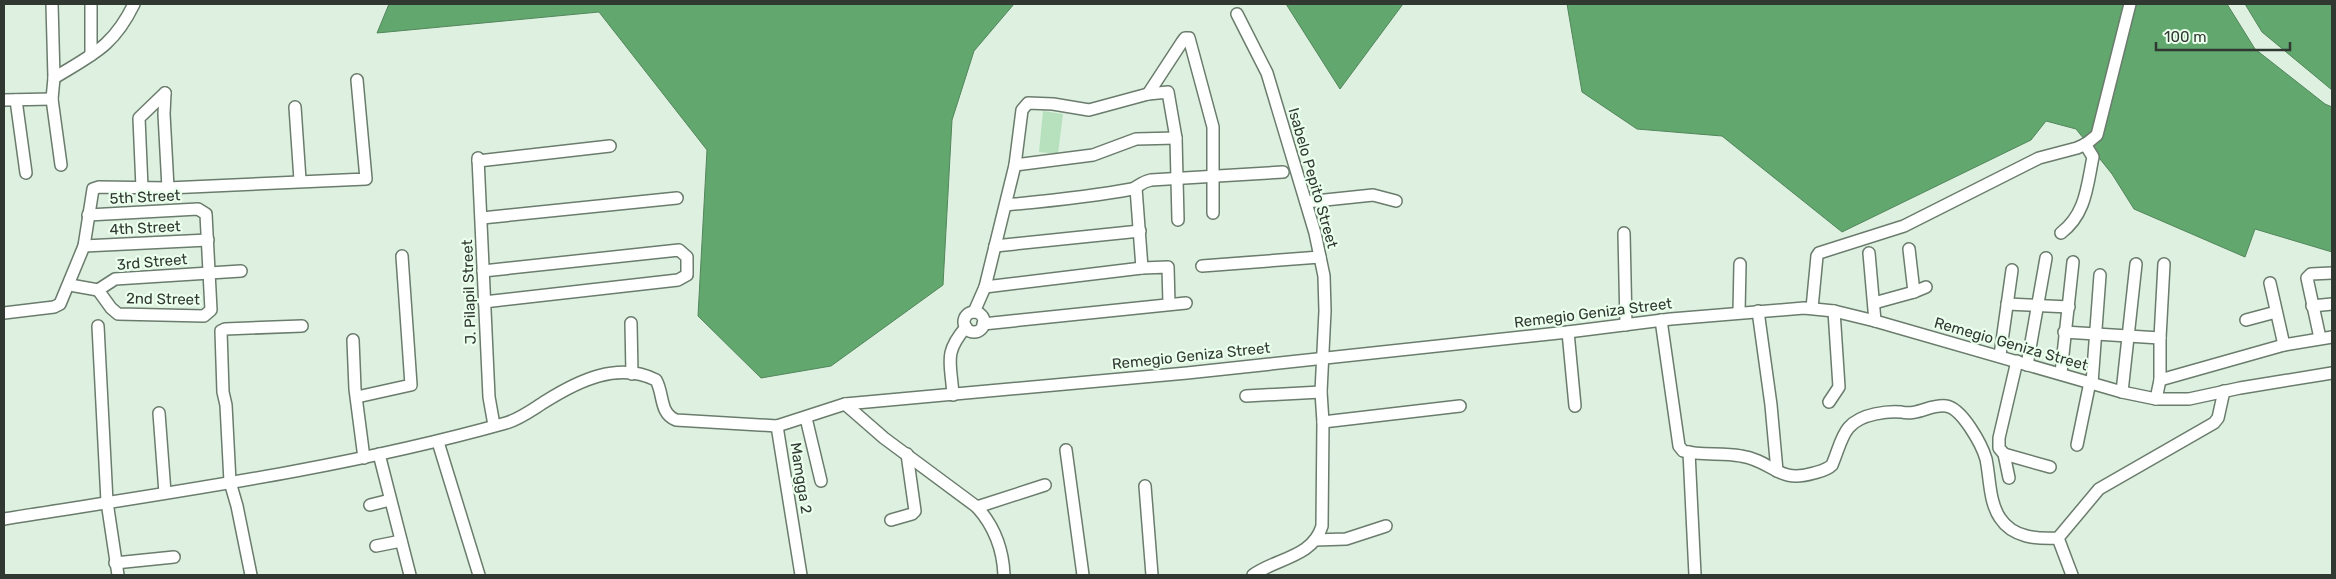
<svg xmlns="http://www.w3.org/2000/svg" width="2336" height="579" font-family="Rubik,sans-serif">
	<rect width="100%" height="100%" fill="#def1e0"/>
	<polygon fill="#b6e1bc" points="1043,111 1063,114 1058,154 1039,152"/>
	<g fill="#61a76e" stroke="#53865c">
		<polygon points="389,4 1014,4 974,51 952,120 943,285 831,366 761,378 698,316 707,150 599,12 377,33"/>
		<polygon points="1286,4 1403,4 1340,89"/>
		<polygon points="1567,4 2227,4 2255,49 2325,104 2332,107 2332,252 2255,229 2245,257 2134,209 2112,174 2076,129 2046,121 2031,140 1842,232 1722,136 1637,129 1582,92"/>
		<polygon points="2245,4 2332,4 2332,90 2262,32"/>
	</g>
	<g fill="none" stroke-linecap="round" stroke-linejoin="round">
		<g stroke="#6a7c6c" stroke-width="14">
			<g id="minor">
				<polyline points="52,4 54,78 52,99 61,165"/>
				<polyline points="91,4 91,55"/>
				<path d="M1237 14 1267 73 1315 233 1324 276 1325 311 1321 392 1323 422 1322 526C1313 557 1277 558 1253 575"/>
				<path d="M54 78C93 54 113 47 134 4"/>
				<polyline points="165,93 164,114 168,188"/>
				<polyline points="1148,94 1182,42 1185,38 1189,38 1213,127 1213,213"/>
				<polyline points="4,100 52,99"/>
				<polyline points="16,100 26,173"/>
				<polyline points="295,107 300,180"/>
				<polyline points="478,158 489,397 494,425"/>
				<polyline points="478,161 610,146"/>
				<polyline points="1015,165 1093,155 1136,139 1176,138"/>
				<polyline points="142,188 139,118 165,93"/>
				<polyline points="1136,188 1142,268"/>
				<polyline points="1306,202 1373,195 1396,201"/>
				<path d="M1006 205C1048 201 1090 197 1132 189 1138 187 1141 182 1151 180L1283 172"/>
				<polyline points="88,215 198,209 206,214 211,310 204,316 118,314 111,308 98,290"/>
				<polyline points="482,218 677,198"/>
				<polyline points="1624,233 1626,325"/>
				<path d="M2061 233C2086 214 2087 186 2093 157L2085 144"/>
				<polyline points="84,246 208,240"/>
				<polyline points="995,246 1140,231"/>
				<polyline points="1909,249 1914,292"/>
				<polyline points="1869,253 1875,321"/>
				<polyline points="1202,266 1320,257"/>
				<polyline points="483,271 679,250 687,257 687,275 678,280 484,302"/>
				<polyline points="2270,283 2284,345"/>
				<polyline points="70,285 98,290 115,279 241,271"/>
				<polyline points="985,287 1142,268 1168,267 1169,304"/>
				<polyline points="1874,303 1914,292 1926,287"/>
				<polyline points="2007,304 2069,307"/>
				<polyline points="2312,306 2332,304"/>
				<polyline points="1812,308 1817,256 1819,253 1904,226 2039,158 2077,148 2086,144 2097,135 2130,4"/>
				<polyline points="1758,311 1771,405 1777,471"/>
				<polyline points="974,312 985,287 1015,165 1022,110 1028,103 1053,104 1089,110 1148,94 1168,92 1176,138 1178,220"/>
				<polyline points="1739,312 1740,264"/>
				<circle cx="974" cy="322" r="10"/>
				<polyline points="4,313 54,307 60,304 84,246 93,189 99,187 168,188 366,179 357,80"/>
				<path d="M1661 320 1679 446 1683 451C1702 456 1722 452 1741 456 1774 461 1777 484 1814 473 1821 471 1827 470 1832 465 1843 439 1842 421 1875 414 1884 412 1892 411 1901 412 1918 416 1930 404 1946 406 1962 408 1982 445 1986 459 1990 478 1989 502 2000 518 2013 538 2037 539 2058 538L2099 489 2214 423 2218 418 2224 391"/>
				<polyline points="2246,320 2276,312"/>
				<polyline points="631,323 632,374"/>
				<polyline points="983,324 1186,303"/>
				<polyline points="98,326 107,502 118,575"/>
				<polyline points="1568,332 1575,406"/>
				<polyline points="2064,332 2160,338"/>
				<polyline points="2320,338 2307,278 2311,274 2332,273"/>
				<polyline points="353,340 355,389 364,458"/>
				<polyline points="2000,355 2012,270"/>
				<polyline points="2027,365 2046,258"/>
				<polyline points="2061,373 2073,262"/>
				<polyline points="2160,380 2284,345 2332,337"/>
				<polyline points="2092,383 2100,275"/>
				<polyline points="2122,392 2136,264"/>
				<path d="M953 395C951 362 943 354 966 327"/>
				<polyline points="1246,396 1321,392"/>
				<polyline points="357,397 411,385 402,256"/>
				<polyline points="2156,399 2160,380 2160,338 2164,264"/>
				<polyline points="1829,402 1839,387 1834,311"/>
				<path d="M845 404 884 438 977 507C994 526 1003 549 1004 575"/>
				<polyline points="159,413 165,493"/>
				<polyline points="806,418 821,481"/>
				<polyline points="1323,422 1460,406"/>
				<polyline points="777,426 801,575"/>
				<polyline points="438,442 479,575"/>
				<polyline points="2077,445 2090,382"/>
				<polyline points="1066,450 1083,575"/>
				<polyline points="1689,452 1695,575"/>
				<polyline points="379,454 410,575"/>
				<polyline points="2004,454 2050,467"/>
				<polyline points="2009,478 2004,454 1999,448 1999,438 2017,361"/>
				<polyline points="1145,486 1152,575"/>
				<polyline points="370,505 390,500"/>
				<polyline points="977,507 1045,485"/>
				<path d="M4 519C172 492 342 469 506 423 520 419 533 409 546 401 578 381 618 361 656 380 664 394 659 413 676 420L777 426 845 404 1187 373 1568 332 1671 319 1804 308 1834 311 1875 321 2122 392 2156 399H2189L2240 388 2332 373"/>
				<polyline points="891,520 912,514 915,511 907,454"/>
				<polyline points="2058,538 2072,575"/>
				<polyline points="1315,540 1346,539 1386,526"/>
				<polyline points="376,546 401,541"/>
				<polyline points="115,563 174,557"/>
				<polyline points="251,575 237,506 230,482 226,405 223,392 221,331 225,329 302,326"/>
			</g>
		</g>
		<use href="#minor" stroke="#fff" stroke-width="11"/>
	</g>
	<g text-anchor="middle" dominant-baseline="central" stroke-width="4.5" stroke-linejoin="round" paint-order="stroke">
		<g font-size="15" fill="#313832" stroke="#ebffed">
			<text transform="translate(1313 178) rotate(74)">Isabelo Pepito Street</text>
			<text transform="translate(145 197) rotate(-3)">5th Street</text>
			<text transform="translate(145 228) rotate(-3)">4th Street</text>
			<text transform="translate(152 262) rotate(-5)">3rd Street</text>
			<text transform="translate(469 292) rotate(-92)">J. Pilapil Street</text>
			<text transform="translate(163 299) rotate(1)">2nd Street</text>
			<text transform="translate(1593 313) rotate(-7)">Remegio Geniza Street</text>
			<text transform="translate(2011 344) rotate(16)">Remegio Geniza Street</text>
			<text transform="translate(1191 356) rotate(-6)">Remegio Geniza Street</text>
			<text transform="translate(801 478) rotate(81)">Mamgga 2</text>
		</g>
	</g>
	<rect width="2336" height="579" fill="none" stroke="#313832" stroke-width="10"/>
	<path d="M2156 42v8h134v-8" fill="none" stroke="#313832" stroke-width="2.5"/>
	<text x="2164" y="42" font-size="15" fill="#313832" stroke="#ebffed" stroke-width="4" paint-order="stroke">100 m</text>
</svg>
